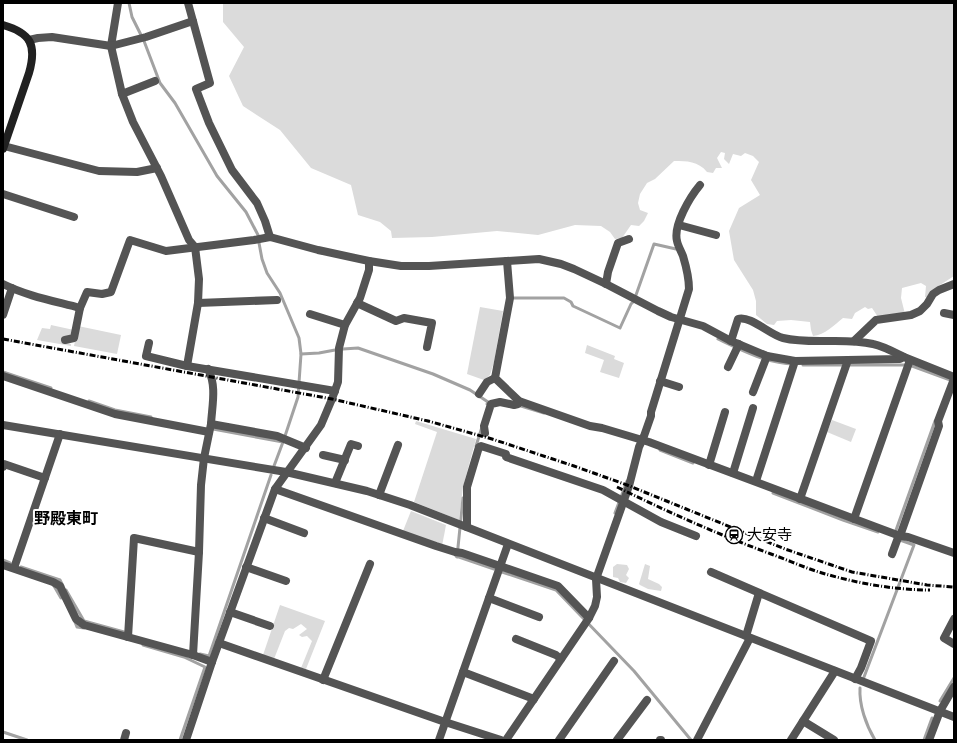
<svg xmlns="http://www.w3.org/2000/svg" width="957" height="743" font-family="Cabin,'Noto Sans JP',sans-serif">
	<rect width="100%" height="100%" fill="#fff"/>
	<g fill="#dbdbdb">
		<path d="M223 3H954V276L937 287 928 298 925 297 926 286 921 283 902 288 901 298 905 314 878 317 872 308 868 309 865 307 855 313 852 319 843 318C834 325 825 335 813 336L811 330 810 322 791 320 777 321 774 325 767 324 756 315V301L753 290 734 260 729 231 739 208 760 195 751 180 759 162 753 156 745 153 741 156 733 154 729 164 724 159 725 153 721 152 717 158 722 168H716L713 173 707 172C698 161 687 161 674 161L655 179 647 183 640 194 638 203 640 210 648 213 644 221 639 226 631 225 622 238 615 239 610 232 601 226 575 225 538 235 497 231 432 237 392 238 391 231 380 222 358 215 351 185 311 168 280 130 243 106 229 76 244 47 223 22Z"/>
		<polygon points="480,307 503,311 494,362 490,375 484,380 467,374"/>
		<polygon points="51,325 74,330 72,335 63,342 71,344 71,346 37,340 42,328 50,329"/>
		<polygon points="78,326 121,335 117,354 74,346"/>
		<polygon points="587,345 615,356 614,359 624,363 619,378 600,372 604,360 585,353"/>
		<polygon points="832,420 856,429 851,442 827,432"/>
		<polygon points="416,421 476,439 463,487 459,520 414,502 437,432 415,424"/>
		<polygon points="411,511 446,525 442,546 403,531"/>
		<polygon points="617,564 627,565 629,569 626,575 629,578 626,583 620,582 618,578 613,577 613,567"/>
		<polygon points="645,564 650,566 648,579 659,584 662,587 661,591 648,589 640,585 639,584"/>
		<polygon points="280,605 325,621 306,669 301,668 312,641 307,636 302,637 299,635 307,629 301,624 293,629 289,628 285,631 274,659 263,655"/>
	</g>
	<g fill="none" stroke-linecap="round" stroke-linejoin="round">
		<g stroke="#a2a2a2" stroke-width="3">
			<polyline points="129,3 132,17 141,35"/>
			<polyline points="144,41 160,83 175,103 217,176 246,212 258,235"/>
			<polyline points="259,243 262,259 267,273 280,293 299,338 301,354 298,397 285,436"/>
			<polyline points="636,295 654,244 676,249"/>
			<polyline points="513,298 564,298 571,302 573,306 620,328 631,304 634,301"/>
			<path d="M718 339C743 351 766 363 794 364"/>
			<polyline points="343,349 358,348 433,374 470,390 488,402 487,404"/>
			<polyline points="301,354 319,353 335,350"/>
			<polyline points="803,365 904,365 912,366 953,381"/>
			<polyline points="3,372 51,388"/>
			<polyline points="89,401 115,410 151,417"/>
			<polyline points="521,406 544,413"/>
			<polyline points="213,429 283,442 274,466"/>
			<polyline points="476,446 482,427"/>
			<polyline points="660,450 693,463"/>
			<polyline points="773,493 843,520 878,532"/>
			<polyline points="615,513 627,481"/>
			<polyline points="895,533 935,421"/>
			<polyline points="456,556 494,569"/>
			<polyline points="457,557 463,498"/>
			<polyline points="3,560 10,563"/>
			<polyline points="21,567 60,580 63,586"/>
			<polyline points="502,572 556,590 634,671 691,740"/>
			<polyline points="54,586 61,598"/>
			<polyline points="66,590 84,621 124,632"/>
			<polyline points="75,622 77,627 84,628"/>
			<polyline points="143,645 184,657 205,667 180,740"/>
			<polyline points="200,654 209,656 271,475"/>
			<polyline points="864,677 914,545 900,540"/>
			<path d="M860 688C859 705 866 725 875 740"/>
			<polyline points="940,701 954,678"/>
			<polyline points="3,732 27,740"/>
			<polyline points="924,740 932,718"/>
		</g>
		<g stroke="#545454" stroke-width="8">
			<polyline points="118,3 111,46 122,94 133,122 161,176 189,240 195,247 199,279 198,303 187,366"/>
			<polyline points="188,3 210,83 196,89 209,123 232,170 257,203 265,221 270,237"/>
			<polyline points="29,40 38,38 52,37 111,46 146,37 193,21"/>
			<polyline points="122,94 155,81"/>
			<polyline points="4,146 99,171 137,172 157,168"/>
			<polyline points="3,194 74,217"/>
			<polyline points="679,225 716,235"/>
			<polyline points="507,261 510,298 495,378 519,401 590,426 602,428 649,442 900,536 908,537 954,553"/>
			<path d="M3 284C27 296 54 301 80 308"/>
			<polyline points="606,284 608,272 618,243 629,239"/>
			<polyline points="198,303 277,300"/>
			<polyline points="357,303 396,321 404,318 432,323 427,347"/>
			<polyline points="944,313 954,315"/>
			<polyline points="310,314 345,325"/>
			<polyline points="3,315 12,288"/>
			<polyline points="65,340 74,338 80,308 87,292 102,294 111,292 130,240 166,251 254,240 270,237 318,250 369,261 401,266 429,266 539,259 561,264 574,269 606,284 658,311 671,317 703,326 731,341 767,356 795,361 900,359 904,357 954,377"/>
			<path d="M731 341 738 319C750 315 770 335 783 338 812 345 843 337 873 344 883 346 894 352 904 357"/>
			<polyline points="854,341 876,320 911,315 920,311 927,304 933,294 939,290 954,284"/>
			<polyline points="149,343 146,356 187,366 335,391"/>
			<polyline points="728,367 739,344"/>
			<path d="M208 369C217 386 212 406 211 424"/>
			<polyline points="3,376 115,414 209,432"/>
			<polyline points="660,381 679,387"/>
			<polyline points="753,392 767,356"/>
			<polyline points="479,394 487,382 495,378"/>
			<polyline points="3,425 286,472 367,491 410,505 954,717"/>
			<polyline points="485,433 484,426 491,404 500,402 514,405 518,404 519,401"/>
			<polyline points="323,455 345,460"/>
			<polyline points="709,465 725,412"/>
			<polyline points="3,467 4,464 45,478"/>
			<polyline points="733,473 753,408"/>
			<polyline points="756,481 795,361"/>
			<polyline points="335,483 351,444 358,446"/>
			<polyline points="275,489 436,546 455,552 462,553 558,586 589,618"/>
			<polyline points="379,495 398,445"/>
			<polyline points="800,499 848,360"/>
			<polyline points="264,518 304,533"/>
			<polyline points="854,519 910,360"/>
			<polyline points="467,527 467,487 479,447 481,446 506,454 506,457 603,490 661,522 696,536"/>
			<polyline points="900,536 939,426 938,421 954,379"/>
			<polyline points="892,554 899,535"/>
			<polyline points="3,565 53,582 60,586 76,619 84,625 193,655 212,662"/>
			<polyline points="246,567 286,581"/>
			<polyline points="14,568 60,434"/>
			<polyline points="711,572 871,641 861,668 855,679"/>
			<polyline points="489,598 539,617"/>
			<polyline points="230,612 270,626"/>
			<polyline points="954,619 944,638 954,644"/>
			<polyline points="746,636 759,593"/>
			<polyline points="128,637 134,538 199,552"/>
			<polyline points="516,639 556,655 561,659"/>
			<polyline points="219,643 445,722 501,740"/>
			<polyline points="193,655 199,552 201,485 204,458 211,424 277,436 306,448"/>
			<polyline points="463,672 534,699"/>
			<polyline points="323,680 370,564"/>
			<polyline points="803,721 834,740"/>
			<polyline points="124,740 126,733"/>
			<polyline points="186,740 212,662 275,489 321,425 332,399 338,382 339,348 345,325 360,298 369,270 369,261"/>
			<polyline points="439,740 508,544"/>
			<path d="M506 740 589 618 595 606 597 597 596 579 629 486 639 447 644 436 651 416V412L689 289C689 278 686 266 683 256 681 251 678 246 677 241 673 225 690 197 700 185"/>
			<polyline points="559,740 614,661"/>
			<polyline points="617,740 647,700"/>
			<polyline points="660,740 661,740"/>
			<polyline points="697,740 750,638"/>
			<polyline points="791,740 835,671"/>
			<polyline points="929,740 940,711 954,687"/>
		</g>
		<path stroke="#212121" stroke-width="8" d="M3 25C31 33 37 45 29 73L3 149"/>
		<g stroke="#000" stroke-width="3" stroke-dasharray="6 2 1 2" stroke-linecap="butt">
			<polyline points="3,339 332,399 428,421 492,439 574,466 627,485 785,549 852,572 927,585 954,587"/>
			<path d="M617 487C668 512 717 534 771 554 788 560 805 568 822 573 856 583 894 590 930 590"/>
		</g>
	</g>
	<defs>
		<g id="station-ring" transform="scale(0.9)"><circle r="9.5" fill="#fff" stroke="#000" stroke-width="1.5"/><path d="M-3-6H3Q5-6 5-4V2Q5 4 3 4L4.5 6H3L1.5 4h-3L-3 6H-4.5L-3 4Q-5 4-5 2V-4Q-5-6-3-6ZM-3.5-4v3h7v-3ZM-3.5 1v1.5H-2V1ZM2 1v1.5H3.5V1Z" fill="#000"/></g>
	</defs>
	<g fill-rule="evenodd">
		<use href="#station-ring" x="734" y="535"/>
	</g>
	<g text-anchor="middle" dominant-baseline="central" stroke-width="4" stroke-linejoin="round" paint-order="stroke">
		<g font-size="15" fill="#000" stroke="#fff" text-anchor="start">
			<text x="747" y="535">大安寺</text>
		</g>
		<g font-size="16" font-weight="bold" fill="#000" stroke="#fff">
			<text x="66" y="518">野殿東町</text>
		</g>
	</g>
	<rect width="957" height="743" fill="none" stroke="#000000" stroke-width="8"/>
</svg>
